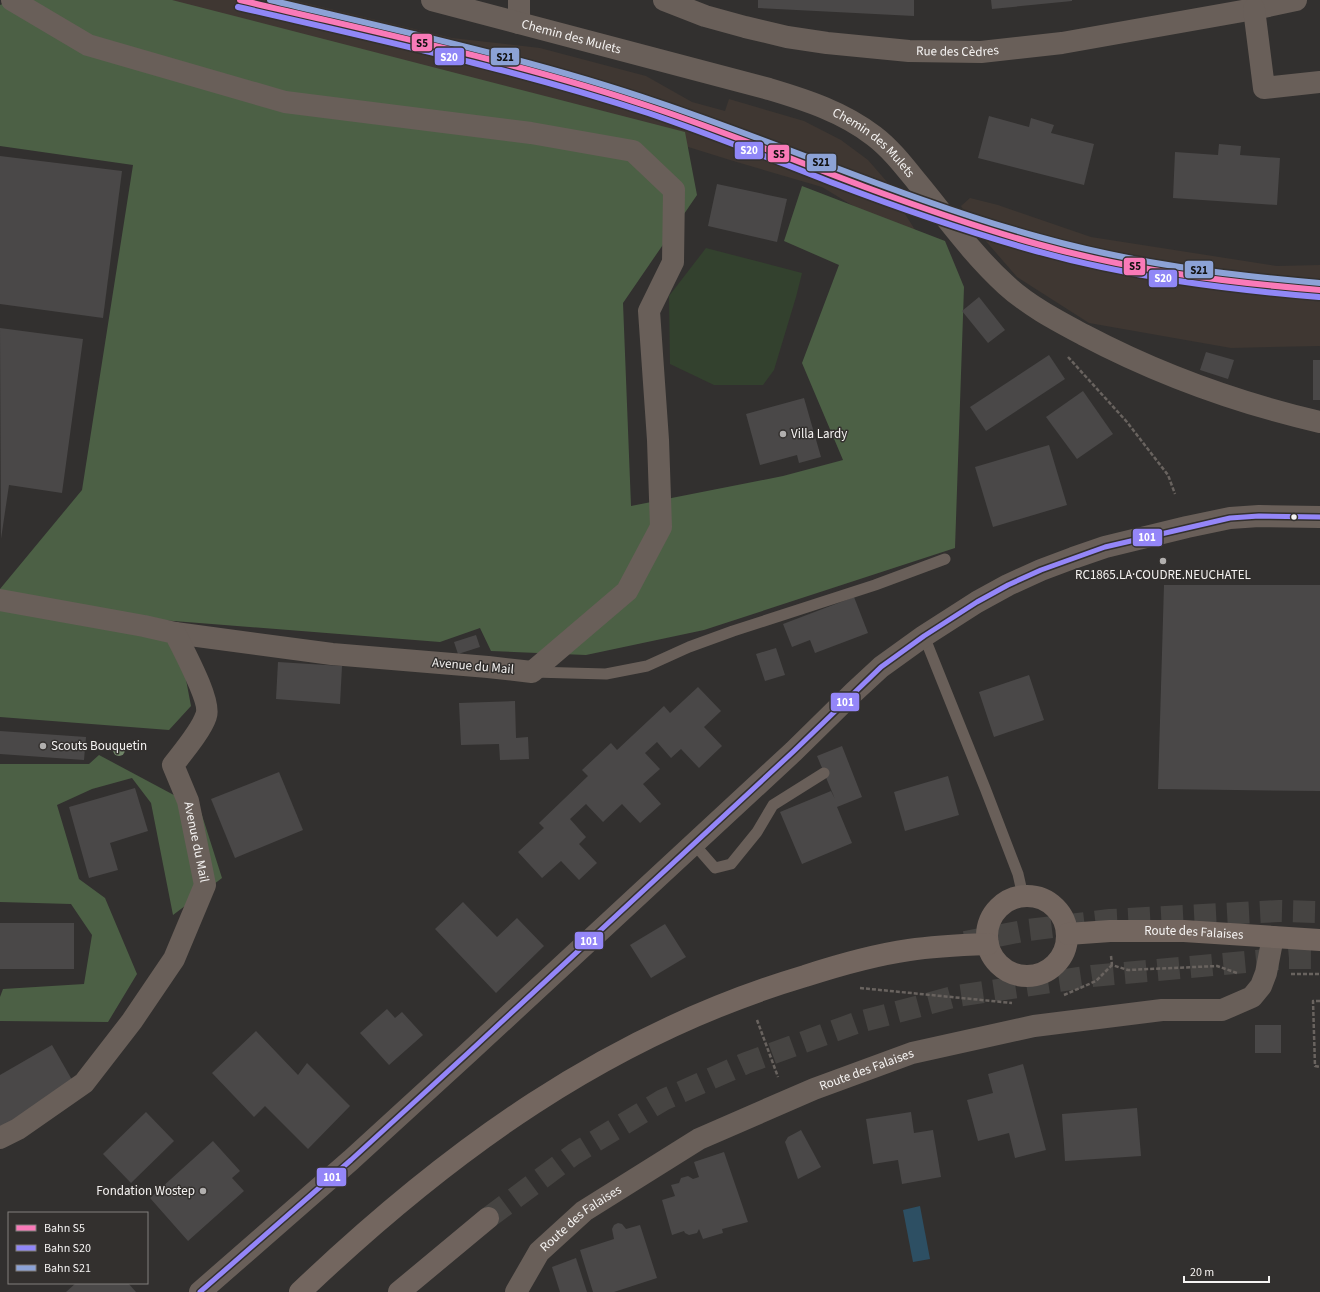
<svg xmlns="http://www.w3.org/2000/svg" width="1320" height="1292" font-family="'Source Sans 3',sans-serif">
	<rect width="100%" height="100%" fill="#32302f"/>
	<g fill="#3f3732">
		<polygon points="78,0 292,0 452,38 540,48 646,76 692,102 725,111 729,99 804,121 841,140 868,160 888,183 895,198 929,252 822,187 730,160 515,93"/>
		<polygon points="970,198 998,205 1091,237 1277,266 1320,265 1320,346 1231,348 1089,323 1017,277 971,224 961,206"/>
	</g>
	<polygon fill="#33412e" points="706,248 802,273 796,297 774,370 763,385 714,385 670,364 669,296"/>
	<g fill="#4c6045">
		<polygon points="12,0 172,0 685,132 697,195 623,303 631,506 783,476 843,460 802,363 839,265 784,241 802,186 945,241 964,287 955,548 704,630 586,655 491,651 480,628 440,642 161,620 184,669 191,706 169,730 0,717 0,589 82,490 133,165 0,146 0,5"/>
		<polygon points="99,755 200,809 222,878 173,915 151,803 132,778 92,789 57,805 79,879 105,898 137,974 108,1022 0,1021 0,997 3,989 84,984 92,935 71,904 0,902 0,764 89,764"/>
	</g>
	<polygon fill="#2d4f63" points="920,1206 930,1259 913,1262 903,1210"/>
	<g fill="#4a4848">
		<polygon points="758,0 914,0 914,16 758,8"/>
		<polygon points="991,0 1072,0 1072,1 992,9"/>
		<polygon points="989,116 1029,127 1031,118 1054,125 1051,133 1094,144 1084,185 978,158"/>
		<polygon points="1219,144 1241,146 1240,155 1280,158 1277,205 1173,198 1175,152 1218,155"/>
		<polygon points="0,156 122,171 103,318 0,304"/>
		<polygon points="717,184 787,199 777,242 708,226"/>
		<polygon points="979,297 1005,330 988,343 962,311"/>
		<polygon points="0,328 83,339 62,493 9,485 1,539"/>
		<polygon points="1206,352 1234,360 1228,379 1200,370"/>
		<polygon points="1049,355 1065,379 986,431 970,407"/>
		<rect x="1313" y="360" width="7" height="40"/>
		<polygon points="1083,391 1113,434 1077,459 1046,417"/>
		<polygon points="804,398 821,457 799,463 797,455 760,465 746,414"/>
		<polygon points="1049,445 1067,505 993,527 975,467"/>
		<polygon points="1164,585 1320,585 1320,791 1158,789"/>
		<polygon points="854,597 868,633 815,653 810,640 792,647 783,624"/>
		<polygon points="476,635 480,647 458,654 454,642"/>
		<polygon points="776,648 785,675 765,681 756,654"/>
		<polygon points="278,662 342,666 340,704 276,699"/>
		<polygon points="1029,675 1044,720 994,737 979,692"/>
		<polygon points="698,687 721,711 704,727 722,746 699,768 681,749 671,758 657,742 645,753 660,769 643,784 661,804 640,823 622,804 603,822 586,804 570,819 586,837 579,844 597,863 579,880 561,861 542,878 518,852 544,828 539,823 588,776 582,770 611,743 617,750 664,706 670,713"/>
		<polygon points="515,701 516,738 528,737 529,759 500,760 499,744 461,745 459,703"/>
		<polygon points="0,731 86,737 84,760 0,754"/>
		<polygon points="842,746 862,797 837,807 852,843 802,864 780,812 831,791 835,799 817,756"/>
		<polygon points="279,772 303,830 235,858 211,799"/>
		<polygon points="948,776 959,815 905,831 894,792"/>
		<polygon points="135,788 148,831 110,843 118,870 89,878 69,807"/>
		<polygon points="463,902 497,937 517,918 544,946 496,993 435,929"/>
		<rect x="0" y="923" width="74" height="46"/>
		<polygon points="665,924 686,957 651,978 630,945"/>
		<polygon points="387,1009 395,1018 402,1012 423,1035 389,1065 360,1033"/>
		<rect x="1255" y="1025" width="26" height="28"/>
		<polygon points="256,1031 298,1075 307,1063 350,1106 308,1149 265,1106 254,1117 212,1073"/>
		<polygon points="52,1045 75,1085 0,1128 0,1075"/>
		<polygon points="1023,1064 1046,1150 1015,1158 1009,1133 978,1141 967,1100 993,1093 988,1074"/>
		<polygon points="1137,1108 1141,1156 1065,1161 1062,1114"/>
		<polygon points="146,1112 174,1141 131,1183 103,1154"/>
		<polygon points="911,1112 914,1133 933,1130 941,1177 902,1184 898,1160 873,1164 866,1119"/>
		<polygon points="801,1130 821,1167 798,1179 785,1142 788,1137"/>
		<polygon points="213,1141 240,1171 232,1178 244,1191 188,1241 150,1198"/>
		<polygon points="724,1152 748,1222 722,1229 723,1233 703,1239 699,1229 697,1233 689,1235 685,1233 684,1231 672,1235 662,1200 675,1196 671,1185 679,1183 681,1178 688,1176 693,1179 699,1177 694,1162"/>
		<polygon points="618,1223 622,1224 626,1229 640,1225 657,1278 614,1292 593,1292 580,1250 614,1239 612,1229 614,1225"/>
		<polygon points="576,1258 587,1292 560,1292 552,1267"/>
		<polygon points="76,1283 128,1283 136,1292 66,1292"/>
	</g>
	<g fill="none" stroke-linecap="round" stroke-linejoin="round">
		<g stroke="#464442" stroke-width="22" stroke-dasharray="22 11" stroke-linecap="butt">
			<polyline points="965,942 1028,930 1110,920 1279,911 1320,912"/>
			<polyline points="488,1218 574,1154 663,1100 746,1063 856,1023 957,996 1092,976 1289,958 1320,958"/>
		</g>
		<g stroke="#69635f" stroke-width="2.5" stroke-dasharray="4 2" stroke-linecap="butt">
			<polyline points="1068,357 1127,422 1168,475 1175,494"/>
			<polyline points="1111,956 1112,965 1128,970 1217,966 1237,973"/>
			<polyline points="1291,974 1320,974"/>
			<polyline points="860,988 1012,1003"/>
			<polyline points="1064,995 1096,981 1112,965"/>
			<polyline points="1320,1001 1313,1001 1315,1066 1320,1067"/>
			<polyline points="757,1020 778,1077"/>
		</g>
		<g stroke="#695f59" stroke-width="11">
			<polyline points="924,636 985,788 1018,874 1023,896"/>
			<polyline points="533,672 606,674 647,666 689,647 733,631 875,585 945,559"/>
			<polyline points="694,844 715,868 731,864 757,832 773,805 824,773"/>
		</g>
		<g stroke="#695f59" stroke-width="22">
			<polyline points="12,0 88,45 285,102 531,133 633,151 674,190 673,262 649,311 658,440 661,527 627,591 532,672 488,667 332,654 175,633"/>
			<path id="s1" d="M664 0 705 16 745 27 787 37 827 43 909 51 981 52 1062 43 1254 9 1296 0"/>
			<polyline points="1254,9 1264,88 1320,82"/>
			<polyline points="519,23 519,0"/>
			<path id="s2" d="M0 600 144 626 175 633C182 648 212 702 206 716 201 731 183 752 173 765L188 801 205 885 174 959 132 1021 84 1083 18 1129 0 1138"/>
			<path id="s3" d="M516 1292 539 1252 584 1211 699 1139 814 1089 912 1053 1034 1026 1162 1010H1222L1252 997 1261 986 1266 973 1273 937"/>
		</g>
		<g stroke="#695f59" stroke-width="22">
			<path id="s4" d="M432 0 769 89C806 100 843 112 874 136 891 149 904 166 917 182 946 217 972 254 1006 285 1029 306 1056 320 1084 335 1158 374 1238 403 1320 422"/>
			<polyline points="200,1292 351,1160 468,1053 794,751 854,692 881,667 924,636 977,602 1008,585 1041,570 1073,558 1105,547 1187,527 1230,518 1259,516 1320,517"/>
		</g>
		<g stroke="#73665f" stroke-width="22">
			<circle cx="1027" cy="936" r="40"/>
			<path id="s5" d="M1068 934 1110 931H1184L1320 940"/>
			<path d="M300 1292C448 1151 607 1035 805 976 839 965 874 955 909 950 935 946 961 945 988 944"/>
		</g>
		<polyline stroke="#6f635d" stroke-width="22" points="399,1292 488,1218"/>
		<g stroke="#33302e" stroke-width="8">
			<polyline id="bus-1" points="200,1292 351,1160 468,1053 794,751 881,667 924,636 977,602 1008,585 1041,570 1105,547 1230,518 1259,516 1320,517"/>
		</g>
		<use href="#bus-1" stroke="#9486f8" stroke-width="5"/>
		<g stroke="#33302e" stroke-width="9">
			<path id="rail-1" d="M240 0C378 33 520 62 654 108 726 132 795 161 865 187 922 208 979 228 1037 244 1129 270 1224 282 1320 290"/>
		</g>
		<g stroke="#33302e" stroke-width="9">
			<path id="rail-2" d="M238 7C375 39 514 69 648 113 710 134 771 159 833 183 899 208 967 232 1036 251 1129 277 1224 289 1319 297"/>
		</g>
		<g stroke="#33302e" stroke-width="9">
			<path id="rail-3" d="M270 0C400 31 531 59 657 102 785 145 909 201 1039 237 1131 263 1225 275 1320 283"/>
		</g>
		<use href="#rail-1" stroke="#f97ab8" stroke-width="6"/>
		<use href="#rail-2" stroke="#9087f7" stroke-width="6"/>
		<use href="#rail-3" stroke="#8ca2d6" stroke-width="6"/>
	</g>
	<circle fill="#708668" cx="119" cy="750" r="6"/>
	<g fill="#b1afae" stroke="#33302e" stroke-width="1.5">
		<circle cx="783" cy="434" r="4"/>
		<circle cx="1163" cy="561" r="4"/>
		<circle cx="43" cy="746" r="4"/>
		<circle cx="203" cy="1191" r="4"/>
	</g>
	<circle fill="#f5f3f2" stroke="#33302e" stroke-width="1.5" cx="1294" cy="517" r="3.5"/>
	<g text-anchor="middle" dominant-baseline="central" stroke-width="3" stroke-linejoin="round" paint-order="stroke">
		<g font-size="13" fill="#f5f3f2" stroke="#33302e">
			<text stroke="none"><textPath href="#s4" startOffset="144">Chemin des Mulets</textPath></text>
			<text stroke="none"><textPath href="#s1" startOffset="300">Rue des Cèdres</textPath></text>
			<text stroke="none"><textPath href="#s4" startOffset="468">Chemin des Mulets</textPath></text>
			<text transform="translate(473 666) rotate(5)">Avenue du Mail</text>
			<text stroke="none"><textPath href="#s2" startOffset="408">Avenue du Mail</textPath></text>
			<text stroke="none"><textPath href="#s5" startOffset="126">Route des Falaises</textPath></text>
			<text stroke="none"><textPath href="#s3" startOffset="424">Route des Falaises</textPath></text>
			<text stroke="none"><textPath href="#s3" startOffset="100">Route des Falaises</textPath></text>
		</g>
		<g font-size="13" fill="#f5f3f2" stroke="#33302e" text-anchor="start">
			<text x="791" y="434">Villa Lardy</text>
			<text x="1163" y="575" text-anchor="middle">RC1865.LA·COUDRE.NEUCHATEL</text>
			<text x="51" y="746">Scouts Bouquetin</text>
			<text x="195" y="1191" text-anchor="end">Fondation Wostep</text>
		</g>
	</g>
	<g stroke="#33302e" stroke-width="1.5">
		<rect x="411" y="33" width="22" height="19" rx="4" fill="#f97ab8"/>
		<rect x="434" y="47" width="31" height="19" rx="4" fill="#9087f7"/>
		<rect x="490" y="47" width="30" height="19" rx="4" fill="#8ca2d6"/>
		<rect x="734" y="141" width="30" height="19" rx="4" fill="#9087f7"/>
		<rect x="767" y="144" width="23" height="19" rx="4" fill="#f97ab8"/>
		<rect x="806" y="153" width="31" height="19" rx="4" fill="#8ca2d6"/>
		<rect x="1123" y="257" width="23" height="19" rx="4" fill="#f97ab8"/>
		<rect x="1184" y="260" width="30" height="19" rx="4" fill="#8ca2d6"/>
		<rect x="1148" y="269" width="30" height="19" rx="4" fill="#9087f7"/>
		<rect x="1132" y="528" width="31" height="19" rx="4" fill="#9486f8"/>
		<rect x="830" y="692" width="30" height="20" rx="4" fill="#9486f8"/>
		<rect x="574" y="931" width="30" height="19" rx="4" fill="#9486f8"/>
		<rect x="316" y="1167" width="31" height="20" rx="4" fill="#9486f8"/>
	</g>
	<g font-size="11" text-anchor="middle" font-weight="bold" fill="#fff">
		<text x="449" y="61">S20</text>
		<text x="749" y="154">S20</text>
		<text x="1163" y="282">S20</text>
		<text x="1147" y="541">101</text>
		<text x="845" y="706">101</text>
		<text x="589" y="945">101</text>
		<text x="332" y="1181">101</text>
	</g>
	<g font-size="11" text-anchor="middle" font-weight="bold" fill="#111">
		<text x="422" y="47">S5</text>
		<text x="505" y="61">S21</text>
		<text x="779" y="158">S5</text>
		<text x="821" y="166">S21</text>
		<text x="1135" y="270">S5</text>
		<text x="1199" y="274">S21</text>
	</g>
	<rect x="8" y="1212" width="140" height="72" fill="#33302e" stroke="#817e7c"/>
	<rect x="16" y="1225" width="20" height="6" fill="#f97ab8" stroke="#817e7c"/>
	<text x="44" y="1232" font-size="12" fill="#f5f3f2">Bahn S5</text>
	<rect x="16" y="1245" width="20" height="6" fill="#9087f7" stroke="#817e7c"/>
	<text x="44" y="1252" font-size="12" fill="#f5f3f2">Bahn S20</text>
	<rect x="16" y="1265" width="20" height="6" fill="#8ca2d6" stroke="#817e7c"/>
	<text x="44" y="1272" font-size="12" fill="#f5f3f2">Bahn S21</text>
	<path d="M1184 1276v6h85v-6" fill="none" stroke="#f5f3f2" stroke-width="2"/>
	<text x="1190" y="1276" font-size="12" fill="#f5f3f2" stroke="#33302e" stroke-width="3" paint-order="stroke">20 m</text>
</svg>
